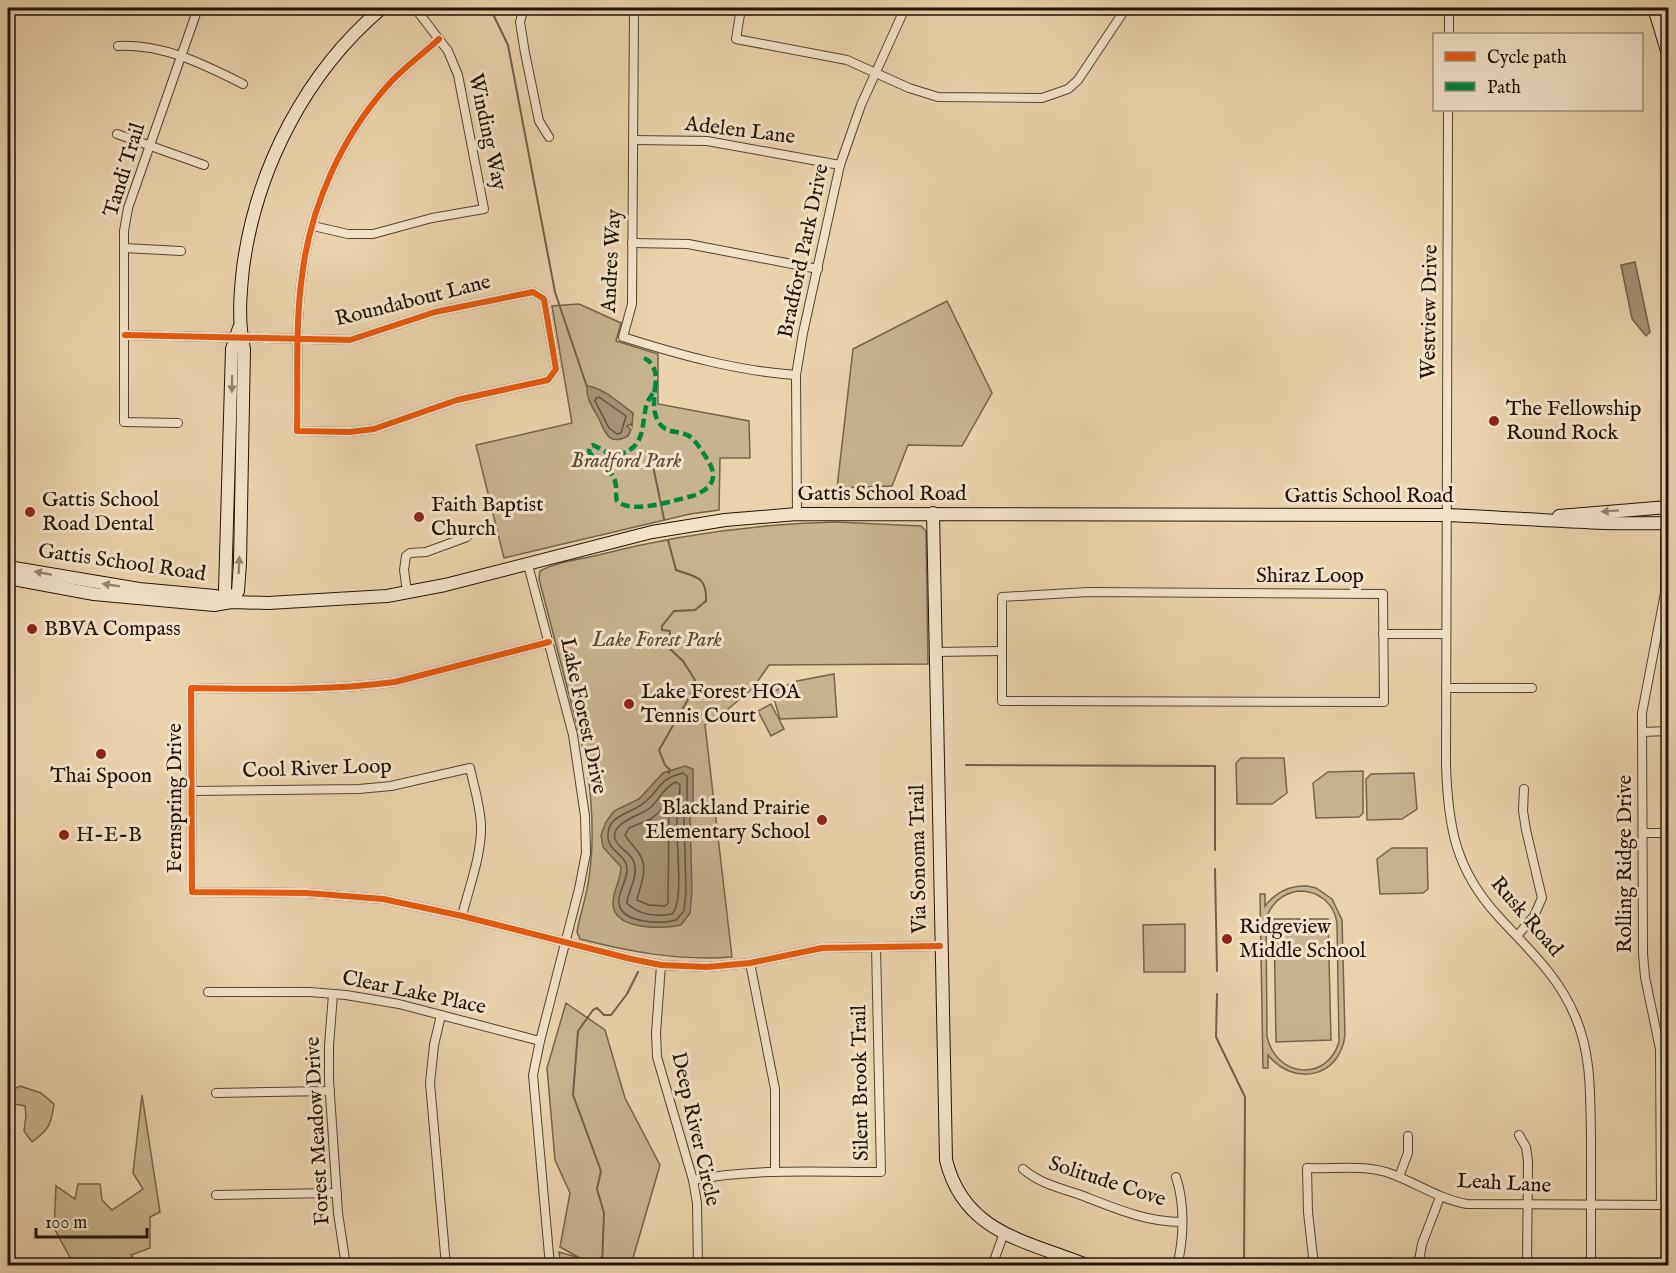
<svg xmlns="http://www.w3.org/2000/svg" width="1676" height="1273" font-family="'IM FELL English',serif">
	<rect width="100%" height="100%" fill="#e9d3ac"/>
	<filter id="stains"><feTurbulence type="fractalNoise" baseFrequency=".00333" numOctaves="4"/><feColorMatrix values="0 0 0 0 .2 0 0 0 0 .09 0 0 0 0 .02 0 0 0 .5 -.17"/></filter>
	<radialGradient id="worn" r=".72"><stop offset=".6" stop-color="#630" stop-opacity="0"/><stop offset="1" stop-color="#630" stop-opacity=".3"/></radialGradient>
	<g fill="#c7b390" stroke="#74644c" stroke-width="1.5" fill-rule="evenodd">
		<polygon points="947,301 992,393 962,446 908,445 892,486 837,488 853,349"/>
		<polygon points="579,304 621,323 616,341 658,354 658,404 749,421 750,458 720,458 719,510 690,514 504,558 476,445 572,423 552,306"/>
		<path d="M836 522 921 526 926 531 928 664 769 665 753 688 727 710 705 725 732 957C679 961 631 952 580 939L577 932C580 914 587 896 589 877 595 838 592 799 586 760L539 579 540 571C556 562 577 560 594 556 674 535 753 524 836 522Z"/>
		<polygon points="834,674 837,717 780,719 772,692 797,681"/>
		<polygon points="771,704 784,729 771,736 758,711"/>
		<polygon points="1241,758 1284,758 1287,793 1272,804 1237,804 1236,763"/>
		<polygon points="1363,771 1363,813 1359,817 1316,818 1313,783 1328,772"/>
		<polygon points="1414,773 1417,809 1402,819 1367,820 1366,779 1371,774"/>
		<polygon points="1392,848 1427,848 1428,889 1423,893 1380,894 1377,859"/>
		<path d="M1307 886 1316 888 1332 899 1342 920 1345 1035C1340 1078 1294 1087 1268 1055V1068H1263L1260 894H1265V906C1276 892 1289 885 1307 886ZM1299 891C1319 891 1334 903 1337 923L1339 1042C1327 1082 1277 1078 1267 1037L1266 918C1272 903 1283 893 1299 891Z"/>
		<polygon points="1274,919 1328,919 1331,1040 1276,1042"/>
		<polygon points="1185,924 1185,972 1144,972 1143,925"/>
		<polygon points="566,1003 605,1030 625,1098 660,1165 631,1265 561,1265 559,1252 580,1258 560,1247 570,1193 555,1160 547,1068"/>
		<path d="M20 1086 41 1093 54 1104C51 1126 49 1129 32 1142L24 1131 26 1116 25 1106 8 1103 10 1091Z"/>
		<polygon points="142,1095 160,1212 150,1217 150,1248 131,1255 138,1265 74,1265 54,1228 56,1186 75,1199 78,1184 100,1184 102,1200 112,1210 143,1189 133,1173"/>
	</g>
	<g fill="#a59275" stroke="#70604a" stroke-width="1.5">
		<polygon points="1635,262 1650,332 1646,336 1632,319 1621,265"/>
		<path d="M587 386C604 388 620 404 633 413L632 426 631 424 627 426 631 430 628 436C608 447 605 431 598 417 592 406 586 399 587 386Z"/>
		<path d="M685 766 693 769V802L690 818 692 891 690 913 681 925C663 929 613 931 613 903 613 890 621 880 621 867L603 847 601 835 606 822 614 811 639 799 663 773Z"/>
	</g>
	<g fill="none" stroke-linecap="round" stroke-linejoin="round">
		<g stroke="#62533f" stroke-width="1.5">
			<polygon points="599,397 626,416 621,433 617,434 609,428 595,401 596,398"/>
			<path d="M683 773 687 776V802L684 818 686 891 684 911 676 920C662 924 623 924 619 904 617 892 628 881 627 868 626 855 609 851 608 838 606 814 632 814 645 802 662 788 658 779 683 773Z"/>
			<path d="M676 782 680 785C680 796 677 807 677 818 675 838 685 901 672 914 656 917 638 915 627 903 628 889 639 877 634 862 631 853 620 849 616 841 607 823 642 815 650 808 659 800 664 787 676 782Z"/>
			<path d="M666 806 669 809 668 903 665 906 649 905 637 900C640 885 649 870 640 855 636 848 629 842 625 835L629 828 651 819Z"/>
		</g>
		<g stroke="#70604a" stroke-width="2">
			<polyline points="490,8 508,45 555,292 587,387"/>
			<polyline points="646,452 653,466 664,519"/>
			<path d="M668 540 676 570C696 577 707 576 706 601L695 610 674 611 662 626V630L670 631 669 648 683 661 695 680 690 696 659 750 665 765 670 770 669 773"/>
			<polyline points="966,765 1215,766 1215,850"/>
			<polyline points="1215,869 1217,971"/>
			<polyline points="1217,994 1216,1037 1245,1097 1244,1266"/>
			<polyline points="602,1266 604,1213 597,1189 601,1171 573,1095 578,1031 593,1010 597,1008 604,1015 611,1015 627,994 638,972"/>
		</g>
		<g stroke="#524432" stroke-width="10">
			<g id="street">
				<polyline points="294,8 295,9"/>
				<polyline points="524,8 520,22 525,53 539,121 549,137"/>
				<path d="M634 8 632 304 623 337C680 355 737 371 796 375"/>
				<polyline points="741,8 736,39 847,60 909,88 938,97 1042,98 1068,89 1078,80 1126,8"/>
				<polyline points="1449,34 1449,8"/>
				<path d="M118 46C162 43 205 65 243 84"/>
				<path d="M1448 110 1446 765C1448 826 1455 869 1498 916 1527 948 1558 975 1575 1016 1592 1055 1590 1096 1591 1138 1591 1180 1591 1223 1591 1266"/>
				<polyline points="117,134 204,165"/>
				<polyline points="634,140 707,141 840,165"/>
				<polyline points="313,226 348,234 373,234 432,218 484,209 458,75 448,51 415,8"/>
				<polyline points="632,243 688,244 818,269"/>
				<polyline points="124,248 181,251"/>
				<path d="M125 335 350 340 435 312 533 292 544 299 545 305 556 369 548 380 457 400 374 429 350 432 297 431C298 380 295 327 302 276 310 207 342 136 389 84 403 68 423 54 439 39"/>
				<polyline points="178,423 124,422 124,231 128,208 198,8"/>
				<polyline points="797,514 796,375 803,333 840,165 861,105 905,8"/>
				<polyline points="528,565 573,735 585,816 586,853 579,889 540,1041 533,1075 550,1266"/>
				<polyline points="407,592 404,570 406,556 410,553 426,552 467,537"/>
				<polygon points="1088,592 1383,594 1384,702 1002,701 1002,597"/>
				<polyline points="1383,634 1446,634"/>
				<path d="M549 642 395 682C327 691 259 689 191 688L192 892 307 893 383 899 462 916 631 959 661 965 707 967 750 963 822 948 940 946"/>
				<polyline points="935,652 1002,651"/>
				<polyline points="1446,688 1532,688"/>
				<polyline points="1642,732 1668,731"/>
				<path d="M192 791 359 789 391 786 470 768C474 787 480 805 481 824 482 855 469 887 462 916"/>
				<polyline points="1644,833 1668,833"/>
				<polyline points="1517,936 1534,916 1542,898 1526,830 1523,811 1524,789"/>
				<polyline points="750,963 775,1089 775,1172"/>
				<polyline points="661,965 656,1033 657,1057 693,1180 697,1203 698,1266"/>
				<polyline points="208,992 310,992 346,995 399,1004 540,1041"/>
				<polyline points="333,994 329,1046 329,1080 338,1213 346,1266"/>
				<polyline points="441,1015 434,1045 430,1083 446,1266"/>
				<polyline points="216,1093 330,1091"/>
				<polyline points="1519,1135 1526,1147 1528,1161 1527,1266"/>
				<path d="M1023 1169C1039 1183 1059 1188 1078 1194 1112 1207 1145 1222 1181 1222"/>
				<path d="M1176 1177C1185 1204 1184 1239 1177 1266"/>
				<polyline points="1399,1177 1408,1153 1408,1136"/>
				<path d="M693 1180C755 1168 819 1172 881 1172L876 947"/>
				<polyline points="216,1195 337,1193"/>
				<polyline points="1661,1205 1660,1049 1645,977 1643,954 1642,713 1665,593 1665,523"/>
				<polyline points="992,1266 1004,1233"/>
				<path d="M1314 1266 1308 1212 1307 1168C1332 1169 1362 1165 1386 1172 1414 1181 1438 1199 1467 1204L1668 1205"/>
				<polyline points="1418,1266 1422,1244 1440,1197"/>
			</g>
		</g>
		<g stroke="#201409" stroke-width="14">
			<g id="secondary">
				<polyline points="1654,8 1668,54"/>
				<path d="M933 513 946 1160C964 1234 1028 1241 1089 1266"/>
				<polyline points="1559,516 1668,507"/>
				<polyline points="8,567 139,589 215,596 230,601"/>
				<path d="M8 578 94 594 214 605 231 602 268 603 387 596 445 585 652 532 725 520 797 514 1446 515C1520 518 1594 525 1668 523"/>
				<path d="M231 602 238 591 240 563 244 349C238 322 240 296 243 268 256 169 306 72 382 8"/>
				<polyline points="231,602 225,590 232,349 239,328"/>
			</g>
		</g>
		<use href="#street" stroke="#f1e2c9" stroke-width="8"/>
		<use href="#secondary" stroke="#f1e2c9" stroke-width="12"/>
		<path stroke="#00873e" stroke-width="4.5" stroke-dasharray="9 4.5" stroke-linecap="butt" d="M644 358C656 363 658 379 654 391 652 395 649 399 647 403 641 422 647 447 620 454 610 457 602 449 593 445L590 447 589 451C595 464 611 467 615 481 617 487 615 494 617 501 633 515 673 500 693 496 721 485 716 470 701 450 698 445 694 439 689 436 679 430 667 434 660 424 652 414 654 400 655 388"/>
		<g stroke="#f1e2c9" stroke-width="10">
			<g id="cycleway">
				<path d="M125 335 350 340 435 312 533 292 544 299 545 305 556 369 548 380 457 400 374 429 350 432 297 431C298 380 295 327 302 276 310 207 342 136 389 84 403 68 423 54 439 39"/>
				<path d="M549 642 395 682C327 691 259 689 191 688L192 892 307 893 383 899 462 916 631 959 661 965 707 967 750 963 822 948 940 946"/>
			</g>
		</g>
		<use href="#cycleway" stroke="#e8590c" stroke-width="6"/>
	</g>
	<defs><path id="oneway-solid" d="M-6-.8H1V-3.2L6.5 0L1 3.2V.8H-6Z" transform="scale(1.5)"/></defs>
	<g fill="#938573">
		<use href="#oneway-solid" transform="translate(232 384) rotate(91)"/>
		<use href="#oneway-solid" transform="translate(1610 511) rotate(176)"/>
		<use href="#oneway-solid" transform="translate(239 565) rotate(-88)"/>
		<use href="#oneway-solid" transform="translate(43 573) rotate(-169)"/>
		<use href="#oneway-solid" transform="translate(111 585) rotate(-171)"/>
	</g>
	<g fill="#8f2418" stroke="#f1e2c9" stroke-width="2">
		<circle cx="1494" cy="421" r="6"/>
		<circle cx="30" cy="512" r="6"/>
		<circle cx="419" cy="517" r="6"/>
		<circle cx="32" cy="629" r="6"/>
		<circle cx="629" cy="704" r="6"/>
		<circle cx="101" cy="754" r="6"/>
		<circle cx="822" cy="820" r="6"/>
		<circle cx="64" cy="835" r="6"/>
		<circle cx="1227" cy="939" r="6"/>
	</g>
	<g text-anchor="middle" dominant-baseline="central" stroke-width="6" stroke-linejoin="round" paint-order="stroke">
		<g font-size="21" fill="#201409" stroke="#f1e2c9">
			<text transform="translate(740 131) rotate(7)">Adelen Lane</text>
			<text transform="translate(487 132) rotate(78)">Winding Way</text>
			<text transform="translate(125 170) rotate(-73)">Tandi Trail</text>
			<text transform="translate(804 251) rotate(-78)">Bradford Park Drive</text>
			<text transform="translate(612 261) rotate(-87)">Andres Way</text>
			<text transform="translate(413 301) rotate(-14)">Roundabout Lane</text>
			<text transform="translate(1430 312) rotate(-89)">Westview Drive</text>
			<text x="882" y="494">Gattis School Road</text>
			<text x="1369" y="496">Gattis School Road</text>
			<text transform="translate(122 563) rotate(8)">Gattis School Road</text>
			<text x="1310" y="576">Shiraz Loop</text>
			<text transform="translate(583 716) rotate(78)">Lake Forest Drive</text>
			<text transform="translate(317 769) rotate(-2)">Cool River Loop</text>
			<text transform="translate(175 798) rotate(-90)">Fernspring Drive</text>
			<text transform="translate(919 859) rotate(-91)">Via Sonoma Trail</text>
			<text transform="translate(1625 864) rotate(-90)">Rolling Ridge Drive</text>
			<text transform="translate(1526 917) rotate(49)">Rusk Road</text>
			<text transform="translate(414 993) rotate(12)">Clear Lake Place</text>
			<text transform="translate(861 1083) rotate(-91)">Silent Brook Trail</text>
			<text transform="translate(695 1129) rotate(77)">Deep River Circle</text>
			<text transform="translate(318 1131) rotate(-93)">Forest Meadow Drive</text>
			<text transform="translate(1107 1182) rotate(18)">Solitude Cove</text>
			<text transform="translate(1504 1184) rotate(3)">Leah Lane</text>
		</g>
		<g font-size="21" fill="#201409" stroke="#f1e2c9" text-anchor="start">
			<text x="1506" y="409">The Fellowship<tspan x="1506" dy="24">Round Rock</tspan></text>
			<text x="42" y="500">Gattis School<tspan x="42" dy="24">Road Dental</tspan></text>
			<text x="431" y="505">Faith Baptist<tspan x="431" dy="24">Church</tspan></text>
			<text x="44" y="629">BBVA Compass</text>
			<text x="641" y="692">Lake Forest HOA<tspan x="641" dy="24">Tennis Court</tspan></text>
			<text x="101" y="776" text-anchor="middle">Thai Spoon</text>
			<text x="810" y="808" text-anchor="end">Blackland Prairie<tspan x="810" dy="24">Elementary School</tspan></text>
			<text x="76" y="835">H-E-B</text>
			<text x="1239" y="927">Ridgeview<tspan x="1239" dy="24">Middle School</tspan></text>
		</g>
		<g font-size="21" font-style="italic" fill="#5a4c38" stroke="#f1e2c9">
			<text x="626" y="461">Bradford Park</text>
			<text x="657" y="640">Lake Forest Park</text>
		</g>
	</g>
	<rect width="1676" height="1273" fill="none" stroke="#e9d3ac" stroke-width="30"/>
	<rect x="9" y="9" width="1658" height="1255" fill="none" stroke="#201409" stroke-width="3"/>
	<rect x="15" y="15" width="1646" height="1243" fill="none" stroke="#201409" stroke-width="1.5"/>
	<rect x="1433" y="33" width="210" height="78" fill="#f1e2c9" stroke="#9d907c" stroke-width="1.5"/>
	<rect x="1445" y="52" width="30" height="9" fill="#e8590c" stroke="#9d907c" stroke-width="1.5"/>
	<text x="1487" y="63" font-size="18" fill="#201409">Cycle path</text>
	<rect x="1445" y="82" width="30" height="9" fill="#00873e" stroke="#9d907c" stroke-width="1.5"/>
	<text x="1487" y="93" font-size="18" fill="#201409">Path</text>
	<path d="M36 1228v9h111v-9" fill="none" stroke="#201409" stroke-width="3"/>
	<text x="45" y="1228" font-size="18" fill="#201409" stroke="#f1e2c9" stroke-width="4.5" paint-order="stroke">100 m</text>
	<rect width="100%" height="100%" filter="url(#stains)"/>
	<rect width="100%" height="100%" fill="url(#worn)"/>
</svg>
